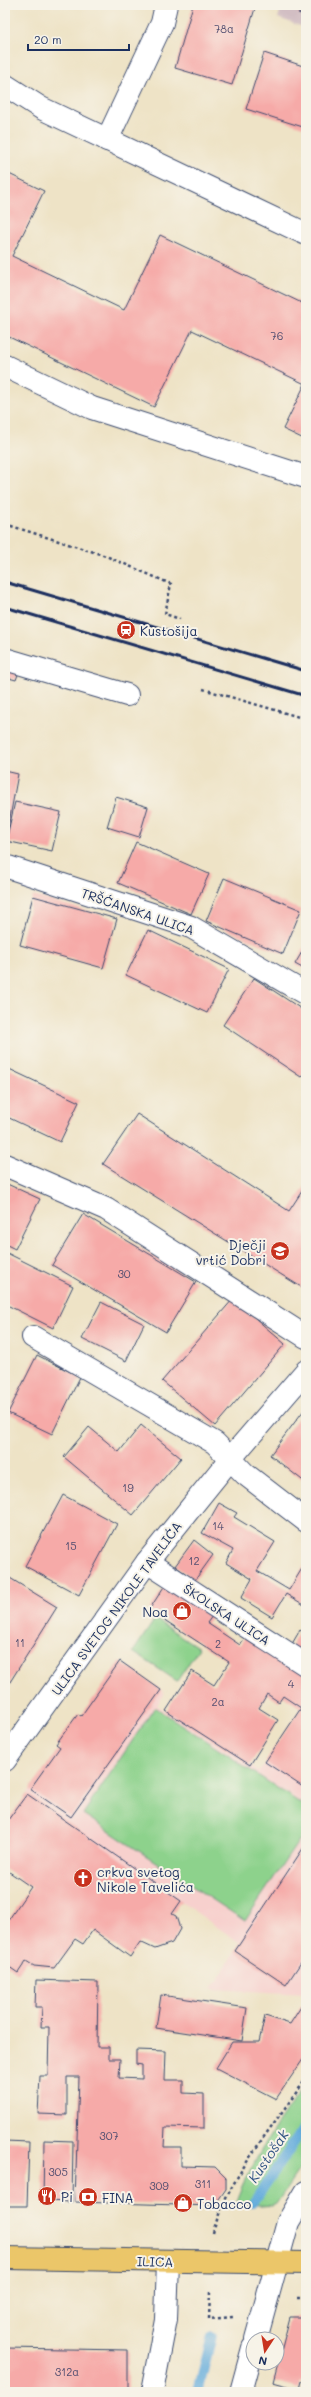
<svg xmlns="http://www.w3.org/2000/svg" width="311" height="2397" font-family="Mali,sans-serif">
	<rect width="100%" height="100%" fill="#f7f3e8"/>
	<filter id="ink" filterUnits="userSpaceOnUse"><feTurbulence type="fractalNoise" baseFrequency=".025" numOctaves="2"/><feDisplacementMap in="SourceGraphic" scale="8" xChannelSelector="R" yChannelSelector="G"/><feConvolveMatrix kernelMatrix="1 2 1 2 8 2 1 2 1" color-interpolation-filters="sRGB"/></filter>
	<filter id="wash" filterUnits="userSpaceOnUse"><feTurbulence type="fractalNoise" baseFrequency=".012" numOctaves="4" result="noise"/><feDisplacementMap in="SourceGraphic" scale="16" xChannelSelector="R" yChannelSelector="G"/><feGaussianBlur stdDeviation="0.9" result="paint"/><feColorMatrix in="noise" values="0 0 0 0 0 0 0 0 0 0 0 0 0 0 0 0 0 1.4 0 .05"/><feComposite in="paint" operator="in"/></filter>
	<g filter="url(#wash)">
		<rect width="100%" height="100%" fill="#eee3c6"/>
		<polygon fill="#f7d0cd" points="120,1661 165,1693 157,1705 259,1771 301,1708 306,1711 306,1994 212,1989 240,1943 27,1794 60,1747 56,1744 78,1714 81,1716"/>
		<polygon fill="#d2bec3" points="282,5 306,5 306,28 278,18"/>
		<g fill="#8dd28c" stroke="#548075">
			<polygon points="155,1619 199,1648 177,1681 133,1652"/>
			<polygon points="155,1707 306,1807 306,1830 245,1921 83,1814"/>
			<path d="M306 2083V2160L276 2204 272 2206 236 2203C253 2159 278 2121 306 2083Z"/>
		</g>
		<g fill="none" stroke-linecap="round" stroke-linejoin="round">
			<g stroke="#63acdb" stroke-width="10">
				<polyline points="253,2203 306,2125"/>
				<polyline points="198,2392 212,2336"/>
			</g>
		</g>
		<g id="blocks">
			<g fill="#f6aaa8">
				<polygon points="130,5 142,5 140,9"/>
				<polygon points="193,5 256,5 232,85 175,68"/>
				<polygon points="300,5 306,5 306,16 298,13"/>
				<polygon points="264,53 306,67 306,128 246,109"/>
				<polygon points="5,172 44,191 12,256 124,310 160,235 306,305 306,440 283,429 305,384 192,330 154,407 5,335"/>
				<polygon points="5,665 20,669 16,680 5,677"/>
				<polygon points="5,771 18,774 8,828 5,827"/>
				<polygon points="116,797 148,807 139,837 107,827"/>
				<polygon points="15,802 61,812 52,851 6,841"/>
				<polygon points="136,842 209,874 191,914 118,883"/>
				<polygon points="224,878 301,910 283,954 206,921"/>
				<polygon points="33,896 117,919 103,968 20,945"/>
				<polygon points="148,930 229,969 207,1013 126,975"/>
				<polygon points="306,945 306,970 295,964"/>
				<polygon points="254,978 306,1012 306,1070 301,1077 223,1025"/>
				<polygon points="5,1067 79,1102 60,1142 5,1116"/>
				<polygon points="137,1114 289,1211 306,1185 306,1290 103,1164"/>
				<polygon points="5,1183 40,1199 15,1249 5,1244"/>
				<polygon points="83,1214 196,1282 166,1332 52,1265"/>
				<polygon points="5,1252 73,1286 53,1328 5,1304"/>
				<polygon points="233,1299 285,1344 215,1426 162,1381"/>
				<polygon points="101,1302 144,1324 126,1361 82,1339"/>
				<polygon points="37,1355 80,1377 52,1434 8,1413"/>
				<polygon points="304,1410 306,1411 306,1483 270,1455"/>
				<polygon points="141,1425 181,1458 133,1515 64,1457 89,1427 119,1452"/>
				<polygon points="63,1495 117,1524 79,1595 25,1566"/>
				<polygon points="219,1503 237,1513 234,1517 275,1542 257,1571 289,1590 306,1562 306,1606 286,1594 272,1617 241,1598 252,1579 226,1563 233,1550 202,1533"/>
				<polygon points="194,1540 213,1555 195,1580 175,1566"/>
				<polygon points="5,1575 57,1607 5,1690"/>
				<polygon points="167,1582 215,1612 207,1623 240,1645 247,1634 306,1672 306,1789 265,1762 301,1708 283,1696 279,1702 267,1694 259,1708 278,1720 250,1765 166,1711 192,1671 214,1685 229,1662 149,1610"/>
				<polygon points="300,1630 306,1634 306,1659 289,1649"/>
				<polygon points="120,1661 161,1690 71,1817 30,1789 60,1747 56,1744 78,1714 81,1716"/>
				<polygon points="27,1794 181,1901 172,1914 176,1916 180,1929 172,1943 155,1949 140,1942 130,1957 93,1930 83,1944 75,1939 54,1968 34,1966 26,1961 18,1973 5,1964 5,1925 31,1887 5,1869 5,1824"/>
				<polygon points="306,1844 306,1955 286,1985 235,1951"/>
				<polygon points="36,1980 98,1982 97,2047 109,2047 109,2059 120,2059 119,2078 142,2079 142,2065 136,2064 136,2050 166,2051 165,2080 183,2080 183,2093 204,2094 204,2128 165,2127 164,2147 181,2147 181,2166 215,2167 226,2178 226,2189 214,2206 75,2202 79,2077 67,2077 67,2115 38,2114 40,2076 48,2076 49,2027 41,2027 42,2007 35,2007"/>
				<polygon points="161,1995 247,2008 242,2041 156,2028"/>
				<polygon points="306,1999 306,2055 276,2099 216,2068 232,2042 259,2042 265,2016 290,2024"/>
				<polygon points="44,2140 73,2141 72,2202 43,2201"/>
				<polygon points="5,2141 29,2142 27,2206 5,2206"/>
				<polygon points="290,2317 306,2317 306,2382 301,2381 299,2389 273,2382"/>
				<polygon points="5,2348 128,2350 128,2392 5,2392"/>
			</g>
		</g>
	</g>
	<g filter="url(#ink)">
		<use href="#blocks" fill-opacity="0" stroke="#3b4a6e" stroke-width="1"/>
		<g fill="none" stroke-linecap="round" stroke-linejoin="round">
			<g stroke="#3b4a6e" stroke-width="24">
				<g id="minor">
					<polyline points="5,85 41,108 306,234"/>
					<polyline points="107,140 162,23 166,5"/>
					<polyline points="5,366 92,408 306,477"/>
					<polyline points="5,659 127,695"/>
					<polyline points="5,866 191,927 306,994"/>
					<polyline points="5,1165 106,1209 306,1337"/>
					<polyline points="33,1337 215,1443 245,1474 306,1521"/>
					<polyline points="147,1562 306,1665"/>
					<polyline points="5,1760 147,1562 230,1459 306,1371"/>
					<polyline points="256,2339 288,2222 306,2192"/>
					<polyline points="152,2392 166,2319 168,2262"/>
					<polyline points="241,2392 253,2348"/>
				</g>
			</g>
			<g stroke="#3b4a6e" stroke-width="24">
				<polyline id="major" points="5,2258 306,2263"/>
			</g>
			<g stroke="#3b4a6e" stroke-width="2.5" stroke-dasharray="3 3" stroke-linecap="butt">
				<polyline points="5,524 106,556 171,584 165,614 180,619"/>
				<polyline points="203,689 306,719"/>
				<path d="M213 2233C226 2181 275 2123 306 2079"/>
				<polyline points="210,2292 209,2319 233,2317"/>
				<polyline points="297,2298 306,2298"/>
			</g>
			<use href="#minor" stroke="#fff" stroke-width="22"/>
			<use href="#major" stroke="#ebc669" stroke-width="22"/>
			<g stroke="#1b2f5e" stroke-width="3">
				<polyline points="5,582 306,671"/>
				<polyline points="5,607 306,696"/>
			</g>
		</g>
	</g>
	<defs>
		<g id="station-disc" transform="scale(1)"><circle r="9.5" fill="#c8321e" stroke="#f7f3e8"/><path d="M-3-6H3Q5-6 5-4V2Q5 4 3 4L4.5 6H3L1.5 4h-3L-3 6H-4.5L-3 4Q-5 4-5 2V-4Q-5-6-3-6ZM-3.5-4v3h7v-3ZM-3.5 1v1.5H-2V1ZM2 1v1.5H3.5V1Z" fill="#fff"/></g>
		<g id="school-disc" transform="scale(1)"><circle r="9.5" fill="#c8321e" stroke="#f7f3e8"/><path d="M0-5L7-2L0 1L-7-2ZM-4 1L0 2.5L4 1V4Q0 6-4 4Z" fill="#fff"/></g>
		<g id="shop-disc" transform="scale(1)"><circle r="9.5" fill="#c8321e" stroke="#f7f3e8"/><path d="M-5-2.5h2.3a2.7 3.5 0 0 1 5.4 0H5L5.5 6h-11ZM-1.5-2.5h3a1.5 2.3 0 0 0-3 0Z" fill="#fff"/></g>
		<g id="church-disc" transform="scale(1)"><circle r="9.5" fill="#c8321e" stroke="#f7f3e8"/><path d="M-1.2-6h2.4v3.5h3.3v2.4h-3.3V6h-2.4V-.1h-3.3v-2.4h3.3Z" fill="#fff"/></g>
		<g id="restaurant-disc" transform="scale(1)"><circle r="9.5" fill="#c8321e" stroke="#f7f3e8"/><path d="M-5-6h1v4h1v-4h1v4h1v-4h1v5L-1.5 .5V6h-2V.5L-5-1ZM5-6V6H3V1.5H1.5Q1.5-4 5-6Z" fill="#fff"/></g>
		<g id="bank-disc" transform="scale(1)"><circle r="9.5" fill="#c8321e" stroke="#f7f3e8"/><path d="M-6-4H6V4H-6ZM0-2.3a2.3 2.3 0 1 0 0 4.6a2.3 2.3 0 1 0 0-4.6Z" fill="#fff"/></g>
	</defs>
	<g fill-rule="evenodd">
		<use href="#station-disc" x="126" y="630"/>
		<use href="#school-disc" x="280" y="1251"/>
		<use href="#shop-disc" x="182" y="1611"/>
		<use href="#church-disc" x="83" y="1878"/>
		<use href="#restaurant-disc" x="47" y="2196"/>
		<use href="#bank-disc" x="88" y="2197"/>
		<use href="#shop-disc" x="183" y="2203"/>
	</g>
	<g text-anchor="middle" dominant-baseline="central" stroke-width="4" stroke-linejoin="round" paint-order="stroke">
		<g font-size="11" fill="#524e70">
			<text x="224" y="28">78a</text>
			<text x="277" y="335">76</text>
			<text x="124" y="1273">30</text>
			<text x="128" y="1487">19</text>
			<text x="218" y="1525">14</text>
			<text x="71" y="1545">15</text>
			<text x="194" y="1560">12</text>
			<text x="20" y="1642">11</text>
			<text x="218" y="1643">2</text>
			<text x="291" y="1683">4</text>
			<text x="218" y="1701">2a</text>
			<text x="109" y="2135">307</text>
			<text x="58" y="2171">305</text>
			<text x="203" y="2183">311</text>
			<text x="159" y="2185">309</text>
			<text x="67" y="2371">312a</text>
		</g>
		<g font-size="13" fill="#1b2f5e" stroke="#f7f3e8" text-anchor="start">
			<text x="140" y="630">Kustošija</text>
			<text x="266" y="1244" text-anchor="end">Dječji<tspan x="266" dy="15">vrtić Dobri</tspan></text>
			<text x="168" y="1611" text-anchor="end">Noa</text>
			<text x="97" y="1871">crkva svetog<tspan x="97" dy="15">Nikole Tavelića</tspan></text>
			<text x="61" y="2196">Pi</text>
			<text x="102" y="2197">FINA</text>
			<text x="197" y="2203">Tobacco</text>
		</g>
		<g font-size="13" fill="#1b2f5e" stroke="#f7f3e8">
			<text transform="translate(138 911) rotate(19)">TRŠĆANSKA ULICA</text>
			<text transform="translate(116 1608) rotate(-54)">ULICA SVETOG NIKOLE TAVELIĆA</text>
			<text transform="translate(227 1614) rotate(33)">ŠKOLSKA ULICA</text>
			<text transform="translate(155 2261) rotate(1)">ILICA</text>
		</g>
		<g font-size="14" font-style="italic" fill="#315484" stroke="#f7f3e8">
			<text transform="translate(268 2156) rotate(-56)">Kustošak</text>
		</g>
	</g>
	<rect width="311" height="2397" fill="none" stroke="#f7f3e8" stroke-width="20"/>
	<g transform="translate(265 2351) rotate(192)"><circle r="19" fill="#f7f3e8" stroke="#9fa5b1"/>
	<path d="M0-3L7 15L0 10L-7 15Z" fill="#c8321e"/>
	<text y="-6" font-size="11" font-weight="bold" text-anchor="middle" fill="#1b2f5e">N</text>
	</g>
	<path d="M28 44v6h101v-6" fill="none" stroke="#1b2f5e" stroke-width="2"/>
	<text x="34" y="44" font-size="12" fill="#1b2f5e" stroke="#f7f3e8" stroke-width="3" paint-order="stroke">20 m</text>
</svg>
